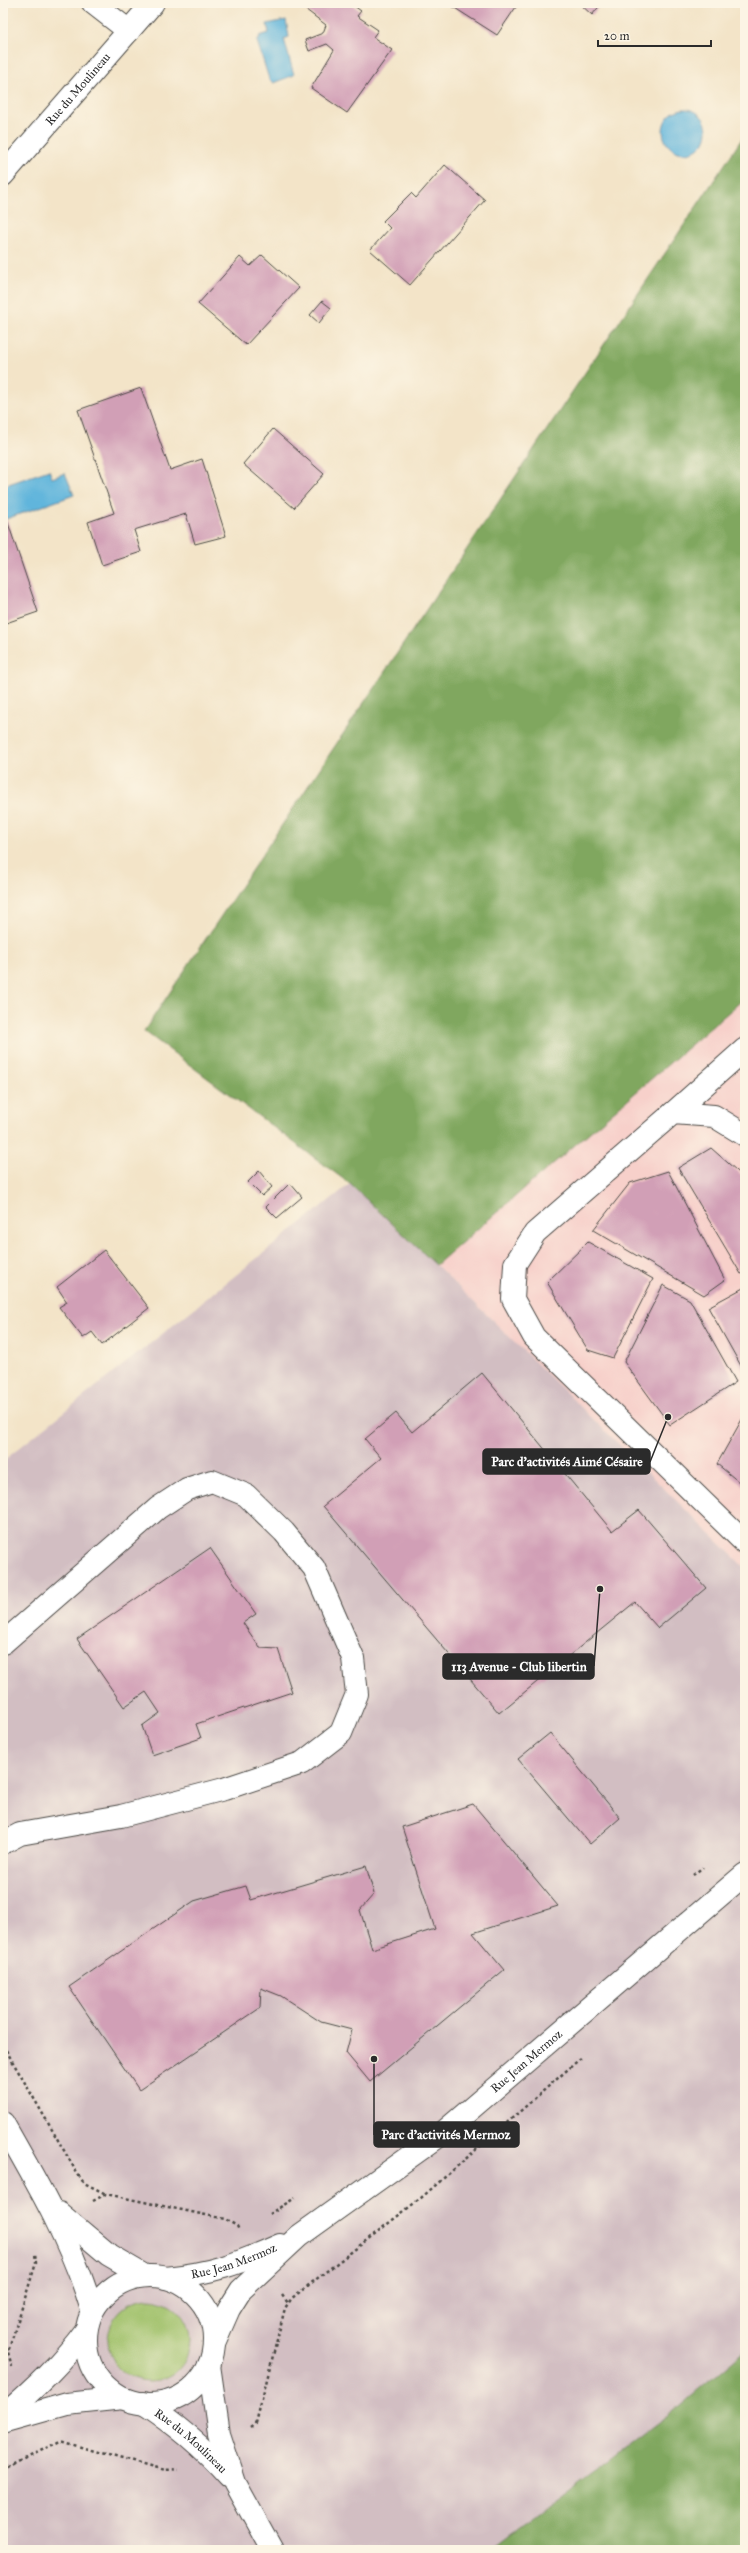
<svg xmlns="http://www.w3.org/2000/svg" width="748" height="2553" font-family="'IM FELL Great Primer',serif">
	<rect width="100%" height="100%" fill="#fcf5e5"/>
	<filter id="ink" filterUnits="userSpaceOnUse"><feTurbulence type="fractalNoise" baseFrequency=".025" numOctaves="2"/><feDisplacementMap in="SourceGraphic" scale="8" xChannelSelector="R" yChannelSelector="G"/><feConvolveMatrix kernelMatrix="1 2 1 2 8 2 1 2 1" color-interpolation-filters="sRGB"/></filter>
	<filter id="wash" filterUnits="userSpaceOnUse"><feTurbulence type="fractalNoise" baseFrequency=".012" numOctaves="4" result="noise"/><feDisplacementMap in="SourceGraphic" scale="16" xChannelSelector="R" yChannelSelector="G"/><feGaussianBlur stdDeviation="0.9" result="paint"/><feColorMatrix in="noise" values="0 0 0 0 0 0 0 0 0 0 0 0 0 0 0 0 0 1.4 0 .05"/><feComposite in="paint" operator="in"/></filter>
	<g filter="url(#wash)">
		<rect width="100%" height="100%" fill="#f3e4c8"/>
		<polygon fill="#f7d0ca" points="745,998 745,1568 436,1265"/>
		<polygon fill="#d2bec2" points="350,1184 436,1265 745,1568 745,2550 3,2550 3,1461"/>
		<circle fill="#a0c16a" stroke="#66764a" cx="149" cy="2340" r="41"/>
		<g fill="#80a75e" stroke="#566944">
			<polygon points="745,134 745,998 436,1265 350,1184 144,1031"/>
			<polygon points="745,2351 745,2550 490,2550 673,2412"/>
		</g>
		<g fill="#60b5dc" stroke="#467084">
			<polygon points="286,20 289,37 284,39 294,75 273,83 269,79 257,41 260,39 259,36 269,33 267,24"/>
			<circle cx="685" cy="131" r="22"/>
			<polygon points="49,470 52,478 65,473 74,495 3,520 3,486"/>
		</g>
		<g id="blocks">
			<g fill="#d19fb6">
				<polygon points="297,3 350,3 361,11 357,16 378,30 373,37 392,50 347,113 311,88 334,50 327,44 309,51 305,40 323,33 326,25"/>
				<polygon points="447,3 517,3 518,4 497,35"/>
				<polygon points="579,3 602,3 592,15"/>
				<polygon points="445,165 485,200 410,285 370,250 390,228 383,221 411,193 416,198"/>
				<polygon points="262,255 299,288 246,345 198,304 240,257 250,266"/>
				<polygon points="322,301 331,308 319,323 310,315"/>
				<polygon points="141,388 170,470 202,459 226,536 195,544 186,514 134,530 141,552 102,565 88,522 114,513 78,410"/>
				<polygon points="273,429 324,474 294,508 243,464"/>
				<polygon points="7,520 38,612 6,623 3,615 3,522"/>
				<polygon points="711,1148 745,1178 745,1272 741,1274 678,1168"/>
				<polygon points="259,1171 272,1187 262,1196 248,1182"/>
				<polygon points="668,1171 725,1280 704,1295 593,1230 630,1183"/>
				<polygon points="290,1183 302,1197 277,1218 266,1207"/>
				<polygon points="588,1242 653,1279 613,1358 588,1350 547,1282"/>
				<polygon points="104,1250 149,1308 102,1345 92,1332 83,1338 59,1307 67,1302 57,1287"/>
				<polygon points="663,1285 690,1300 736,1382 670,1425 624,1362"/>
				<polygon points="745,1287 745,1373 708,1307"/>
				<polygon points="482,1373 612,1531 639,1510 706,1588 658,1628 635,1602 499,1713 323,1506 381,1458 365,1439 396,1413 412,1432"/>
				<polygon points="745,1414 745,1487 717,1464"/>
				<polygon points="210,1548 256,1614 243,1623 260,1648 278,1649 292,1692 196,1724 201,1738 152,1755 142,1726 160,1713 146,1692 124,1707 77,1639"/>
				<polygon points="550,1733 620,1818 590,1844 518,1759"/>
				<polygon points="473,1804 558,1906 473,1933 504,1970 370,2082 346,2053 352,2030 321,2022 281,1996 261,1988 260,2008 139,2090 69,1987 194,1901 246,1886 251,1900 366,1866 374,1894 360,1910 372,1949 435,1929 402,1827"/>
			</g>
		</g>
	</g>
	<g filter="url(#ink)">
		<use href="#blocks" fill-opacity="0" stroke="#494743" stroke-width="1"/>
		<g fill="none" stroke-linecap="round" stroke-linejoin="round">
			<g stroke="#494743" stroke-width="24">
				<g id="minor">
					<polyline points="93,3 129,31"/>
					<path id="s1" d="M3 175 153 3"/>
					<polyline points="673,1113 745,1049"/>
					<polyline points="745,1135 714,1116 673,1113 535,1233 515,1264 513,1299 534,1337 745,1543"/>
					<polyline points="3,1643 158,1508 187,1489 212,1481 246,1495 284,1532 314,1568 353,1658 357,1694 341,1733 302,1763 224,1789 121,1816 20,1834 3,1843"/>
					<path d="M3 2123C38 2184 72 2243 92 2310"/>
					<polyline points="59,2213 109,2255 145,2276"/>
					<circle cx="150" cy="2340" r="64"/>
					<path id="s2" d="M166 2278C212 2273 238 2264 280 2245"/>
					<path id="s3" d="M214 2343 229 2309 241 2290 299 2236 439 2136 745 1874"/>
					<polyline points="209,2365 219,2434 235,2483 272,2550"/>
					<path id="s4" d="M143 2403C176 2424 203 2447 229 2476"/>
					<path d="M3 2416C34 2389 62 2363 86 2330"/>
					<polyline points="3,2422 67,2404 123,2398"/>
				</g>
			</g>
			<g stroke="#494743" stroke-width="2.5" stroke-dasharray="3 3" stroke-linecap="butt">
				<polyline points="693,1875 703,1867"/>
				<polyline points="3,2045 77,2173 84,2183 106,2194"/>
				<polyline points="93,2201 106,2194 225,2219 237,2226 239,2230"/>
				<polyline points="269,2214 295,2198"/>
				<polyline points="282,2295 288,2303"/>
				<polyline points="12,2367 8,2352 36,2263 35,2253"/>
				<polyline points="251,2427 256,2423 285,2308 292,2298 421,2198 582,2057"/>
				<polyline points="3,2470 60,2441 164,2471 178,2470"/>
			</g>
			<use href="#minor" stroke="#fff" stroke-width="22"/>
		</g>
	</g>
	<g text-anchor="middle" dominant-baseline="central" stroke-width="3" stroke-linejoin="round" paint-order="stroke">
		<g font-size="12" fill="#2b2b2b" stroke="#fcf5e5">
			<text stroke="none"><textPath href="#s1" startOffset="114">Rue du Moulineau</textPath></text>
			<text stroke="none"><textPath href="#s3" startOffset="426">Rue Jean Mermoz</textPath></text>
			<text stroke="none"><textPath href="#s2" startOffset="70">Rue Jean Mermoz</textPath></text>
			<text stroke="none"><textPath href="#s4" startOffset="61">Rue du Moulineau</textPath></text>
		</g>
	</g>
	<path fill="none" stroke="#2b2b2b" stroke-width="1.5" d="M668 1417L650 1462M600 1589L594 1666M374 2059L374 2135"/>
	<g fill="#2b2b2b" stroke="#fcf5e5" stroke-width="1.5">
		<circle cx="668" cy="1417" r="4"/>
		<circle cx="600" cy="1589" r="4"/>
		<circle cx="374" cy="2059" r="4"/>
	</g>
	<g fill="#2b2b2b" stroke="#2b2b2b" stroke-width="1.5">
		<rect x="483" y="1449" width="167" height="25" rx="4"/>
		<rect x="443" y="1654" width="151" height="25" rx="4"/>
		<rect x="374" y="2122" width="145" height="25" rx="4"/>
	</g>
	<g font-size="13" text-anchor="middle" font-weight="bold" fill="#fff">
		<text x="567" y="1466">Parc d'activités Aimé Césaire</text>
		<text x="519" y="1671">113 Avenue - Club libertin</text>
		<text x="446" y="2139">Parc d'activités Mermoz</text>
	</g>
	<rect width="748" height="2553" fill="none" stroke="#fcf5e5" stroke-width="16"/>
	<path d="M598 40v6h113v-6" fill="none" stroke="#2b2b2b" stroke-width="2"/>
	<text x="604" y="40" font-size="12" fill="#2b2b2b" stroke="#fcf5e5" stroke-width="3" paint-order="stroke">20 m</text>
</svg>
